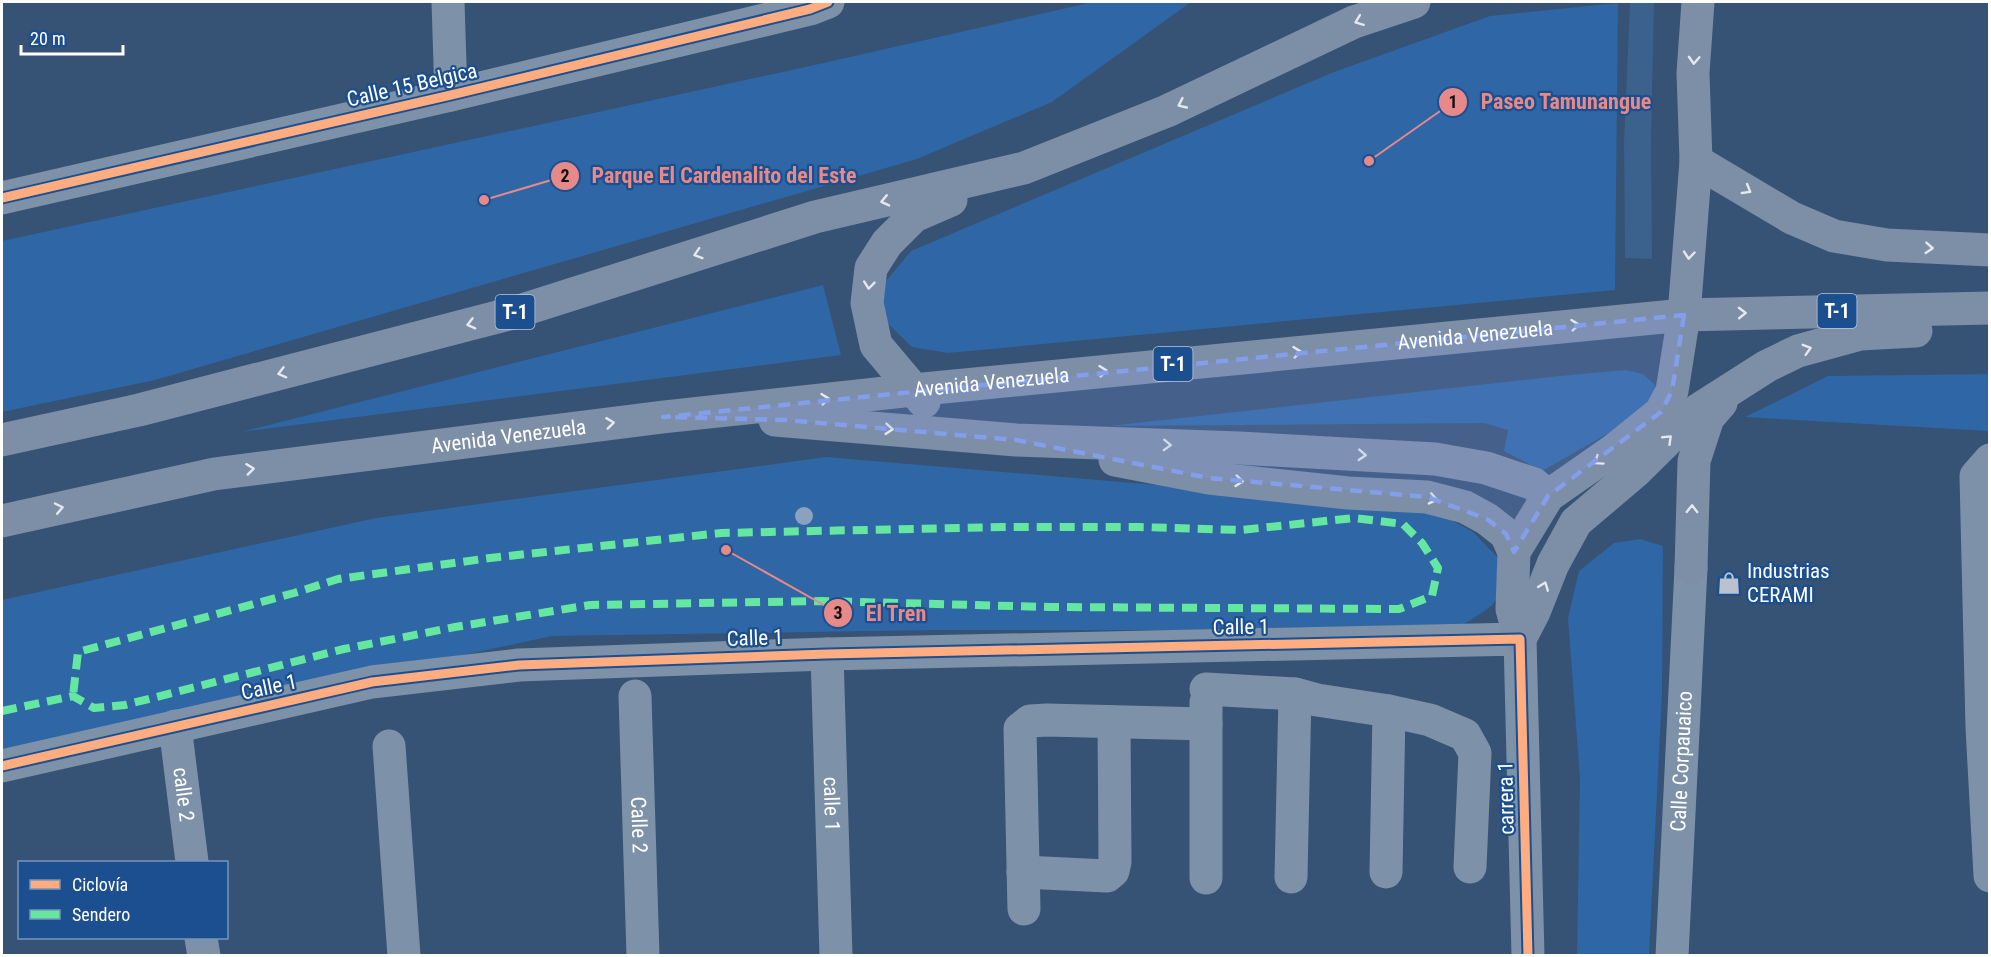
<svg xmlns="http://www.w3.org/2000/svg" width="1991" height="957" font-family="'Roboto Condensed',sans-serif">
	<rect width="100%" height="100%" fill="#365274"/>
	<g fill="#2f66a5">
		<polygon points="1093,2 1191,2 1052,102 917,159 155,380 2,412 2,241 810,66"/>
		<polygon points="1618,3 1615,290 948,353 912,347 884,320 881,287 911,251 1334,72 1490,16"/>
		<polygon points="823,285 841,355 241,432"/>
		<polygon points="1625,370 1643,374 1655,385 1652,405 1642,414 1542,471 1504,451 1508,430 1484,423 1109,426 1560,376"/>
		<polygon points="1989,374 1989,431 1745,417 1828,376"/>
		<path d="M826 457 1429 508 1473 532 1500 560C1503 602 1499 603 1464 624L1187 630H938L552 636 2 754V600L376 518Z"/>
		<polygon points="1640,539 1663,546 1662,692 1649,955 1577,955 1580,779 1568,618 1579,571 1614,543"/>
	</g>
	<polygon fill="#3b618d" points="1630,2 1654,2 1651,141 1652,259 1625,258 1624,142"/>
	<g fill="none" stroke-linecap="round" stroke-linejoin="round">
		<g stroke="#7d92a8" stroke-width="33">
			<polyline points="448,2 451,95"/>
			<polyline points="2,198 451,95 810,9 828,2"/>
			<polyline points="1990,460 1976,476 1982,727 1990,876"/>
			<path id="s1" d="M827 654 836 956"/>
			<polyline points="1206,689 1295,694 1317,700 1389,711 1430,720 1465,735 1475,753 1470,867"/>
			<path id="s2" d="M635 696 643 956"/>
			<path id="s3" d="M175 726 192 862"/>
			<polyline points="389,746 404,956"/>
			<polyline points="2,766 372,682 519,665 827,654 1520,639 1528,956"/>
			<polyline points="1023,872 1107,876 1113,871 1115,862 1114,722"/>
			<polyline points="1386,872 1389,711"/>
			<polyline points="1291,877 1295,694"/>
			<polyline points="1206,878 1206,702"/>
			<polyline points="1024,909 1020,729 1030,721 1047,720 1206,724"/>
			<polyline points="201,938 204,956"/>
			<path id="s4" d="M1672 956 1691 568"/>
		</g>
		<g stroke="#7d8ea7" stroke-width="33">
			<polyline points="1696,161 1792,218 1834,236 1887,245 1990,250"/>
			<polyline points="924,402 876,345 867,303 871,268 887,243 914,216 951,200"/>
			<polyline points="775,420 1016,440 1239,448 1435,459 1486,468 1534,484 1548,496"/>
			<polyline points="2,440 139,410 513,313 815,217 1024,168 1167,111 1354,22 1414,2"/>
			<polyline points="1115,460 1209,478 1348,493 1427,497 1465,507 1487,519 1506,534 1514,552"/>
			<path id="s5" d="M2 521 214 474 663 417 913 390 1684 315 1990 308"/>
			<polyline points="1691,568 1694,461 1708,418 1721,403"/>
			<polyline points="1520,639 1512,609 1514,552 1548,496 1614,450 1661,412 1672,391 1684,315 1696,161 1693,73 1698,2"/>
			<polyline points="1520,639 1534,612 1553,564 1576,522 1635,472 1698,410 1767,366 1798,351 1860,334 1916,331"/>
		</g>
		<polyline stroke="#66e7a1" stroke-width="8" stroke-dasharray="15 8" stroke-linecap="butt" points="2,711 73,696 94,708 125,705 344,649 455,627 590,605 822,601 1049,607 1399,609 1432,596 1438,568 1422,543 1403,524 1354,518 1241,530 1139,527 1003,527 721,533 490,558 338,579 294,593 78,652 73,696"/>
		<g stroke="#1b4f8f" stroke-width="13">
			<g id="cycleway">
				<polyline points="2,198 451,95 810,9 828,2"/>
				<polyline points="2,766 372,682 519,665 827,654 1520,639 1528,956"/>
			</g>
		</g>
		<use href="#cycleway" stroke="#ffac80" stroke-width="9"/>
	</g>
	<circle fill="#8aa2be" cx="804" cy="516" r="9"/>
	<defs><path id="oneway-chevron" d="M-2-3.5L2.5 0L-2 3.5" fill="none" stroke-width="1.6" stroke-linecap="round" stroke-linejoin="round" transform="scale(1.5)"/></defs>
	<g stroke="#e5e8ed">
		<use href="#oneway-chevron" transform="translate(1359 21) rotate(159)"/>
		<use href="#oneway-chevron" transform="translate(1694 60) rotate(93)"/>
		<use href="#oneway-chevron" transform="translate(1182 104) rotate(155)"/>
		<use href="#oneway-chevron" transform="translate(1747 190) rotate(31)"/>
		<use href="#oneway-chevron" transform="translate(885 201) rotate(167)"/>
		<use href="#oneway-chevron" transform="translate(1929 248) rotate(4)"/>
		<use href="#oneway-chevron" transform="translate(698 254) rotate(162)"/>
		<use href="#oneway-chevron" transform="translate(1689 255) rotate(95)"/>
		<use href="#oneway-chevron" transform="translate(869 285) rotate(96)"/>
		<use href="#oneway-chevron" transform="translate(1742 313) rotate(-1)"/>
		<use href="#oneway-chevron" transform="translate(471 324) rotate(165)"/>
		<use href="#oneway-chevron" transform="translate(1575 325) rotate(-6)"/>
		<use href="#oneway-chevron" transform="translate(1807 349) rotate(-16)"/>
		<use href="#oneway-chevron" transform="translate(1297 352) rotate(-6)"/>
		<use href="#oneway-chevron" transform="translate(1103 371) rotate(-6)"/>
		<use href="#oneway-chevron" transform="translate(282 373) rotate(165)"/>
		<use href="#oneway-chevron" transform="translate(825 399) rotate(-6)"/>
		<use href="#oneway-chevron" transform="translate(610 423) rotate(-7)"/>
		<use href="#oneway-chevron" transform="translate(889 429) rotate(5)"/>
		<use href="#oneway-chevron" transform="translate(1668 439) rotate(-44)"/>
		<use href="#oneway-chevron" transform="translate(1167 445) rotate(2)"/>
		<use href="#oneway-chevron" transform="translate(1362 455) rotate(3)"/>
		<use href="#oneway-chevron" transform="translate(1598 461) rotate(145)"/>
		<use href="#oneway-chevron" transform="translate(250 469) rotate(-7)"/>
		<use href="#oneway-chevron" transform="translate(1239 481) rotate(6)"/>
		<use href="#oneway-chevron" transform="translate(1433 499) rotate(13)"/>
		<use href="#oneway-chevron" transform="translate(59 508) rotate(-12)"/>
		<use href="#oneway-chevron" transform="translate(1692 509) rotate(-89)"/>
		<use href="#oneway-chevron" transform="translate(1544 586) rotate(-69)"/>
	</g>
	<path fill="#839eea" fill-opacity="0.2" stroke="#839eea" stroke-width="4.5" stroke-dasharray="12 8" stroke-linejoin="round" d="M1684 315 1672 391 1661 412 1548 496 1514 552 1506 534 1487 519 1427 497 1209 478 1016 440 785 420 663 417Z"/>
	<defs>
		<g id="shop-bare" transform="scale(1.8)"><path d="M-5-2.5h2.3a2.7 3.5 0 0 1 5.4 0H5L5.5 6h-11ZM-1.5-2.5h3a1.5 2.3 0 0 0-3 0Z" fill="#b9c2ce" stroke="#1b4f8f" stroke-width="2.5" paint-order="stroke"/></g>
	</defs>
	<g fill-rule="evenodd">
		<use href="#shop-bare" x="1729" y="583"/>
	</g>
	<g text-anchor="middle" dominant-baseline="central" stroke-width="4.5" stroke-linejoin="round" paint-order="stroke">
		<g fill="#1b4f8f" stroke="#bbcadd" stroke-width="1.5">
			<rect x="1817.5" y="294" width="39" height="34" rx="4.5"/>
			<rect x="495.5" y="295" width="39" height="34" rx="4.5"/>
			<rect x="1153.5" y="347" width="39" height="34" rx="4.5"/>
		</g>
		<g font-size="20" font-weight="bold" fill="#fff">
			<text x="1837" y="311">T-1</text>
			<text x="515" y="312">T-1</text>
			<text x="1173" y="364">T-1</text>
		</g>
		<g font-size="21" fill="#fff" stroke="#1b4f8f">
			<text transform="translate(412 85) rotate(-13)">Calle 15 Belgica</text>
			<text stroke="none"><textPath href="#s5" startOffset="1486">Avenida Venezuela</textPath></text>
			<text stroke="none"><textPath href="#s5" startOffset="1000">Avenida Venezuela</textPath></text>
			<text stroke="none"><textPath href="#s5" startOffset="514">Avenida Venezuela</textPath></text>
			<text transform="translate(1241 627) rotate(-1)">Calle 1</text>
			<text transform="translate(755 638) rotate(-2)">Calle 1</text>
			<text transform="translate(269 687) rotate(-12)">Calle 1</text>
			<text stroke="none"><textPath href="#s4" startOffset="195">Calle Corpauaico</textPath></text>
			<text stroke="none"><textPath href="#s3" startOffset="69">calle 2</textPath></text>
			<text transform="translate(1506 798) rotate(-91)">carrera 1</text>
			<text stroke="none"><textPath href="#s1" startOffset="150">calle 1</textPath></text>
			<text stroke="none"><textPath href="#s2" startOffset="129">Calle 2</textPath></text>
		</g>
		<g font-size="21" fill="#fff" stroke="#1b4f8f" text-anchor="start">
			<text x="1747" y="571">Industrias<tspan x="1747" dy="24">CERAMI</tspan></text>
		</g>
	</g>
	<path fill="none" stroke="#e88989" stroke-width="2" d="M1369 161L1453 102M484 200L565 176M726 550L838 613"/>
	<g fill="#e88989" stroke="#1b4f8f" stroke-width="2">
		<circle cx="1369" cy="161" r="6"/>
		<circle cx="484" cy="200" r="6"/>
		<circle cx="726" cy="550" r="6"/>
		<circle cx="1453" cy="102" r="15"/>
		<circle cx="565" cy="176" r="15"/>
		<circle cx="838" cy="613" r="15"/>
	</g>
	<g font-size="18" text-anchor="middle" font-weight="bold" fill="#111">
		<text x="1453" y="108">1</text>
		<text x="565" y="182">2</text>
		<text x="838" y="619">3</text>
	</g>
	<g font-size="22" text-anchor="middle" font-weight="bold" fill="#e88989" stroke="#1b4f8f" stroke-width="4.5" stroke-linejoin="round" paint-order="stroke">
		<text x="1566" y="109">Paseo Tamunangue</text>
		<text x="724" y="183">Parque El Cardenalito del Este</text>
		<text x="896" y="621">El Tren</text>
	</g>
	<rect width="1991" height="957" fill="none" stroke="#ffffff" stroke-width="6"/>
	<rect x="18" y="861" width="210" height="78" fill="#1b4f8f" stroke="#7695bc" stroke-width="1.5"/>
	<rect x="30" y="880" width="30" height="9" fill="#ffac80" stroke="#7695bc" stroke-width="1.5"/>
	<text x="72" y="891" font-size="18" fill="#ffffff">Ciclovía</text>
	<rect x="30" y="910" width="30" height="9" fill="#66e7a1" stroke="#7695bc" stroke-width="1.5"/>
	<text x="72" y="921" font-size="18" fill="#ffffff">Sendero</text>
	<path d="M21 45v9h102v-9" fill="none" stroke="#ffffff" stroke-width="3"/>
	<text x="30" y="45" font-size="18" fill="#ffffff" stroke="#1b4f8f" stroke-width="4.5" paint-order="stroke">20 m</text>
</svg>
